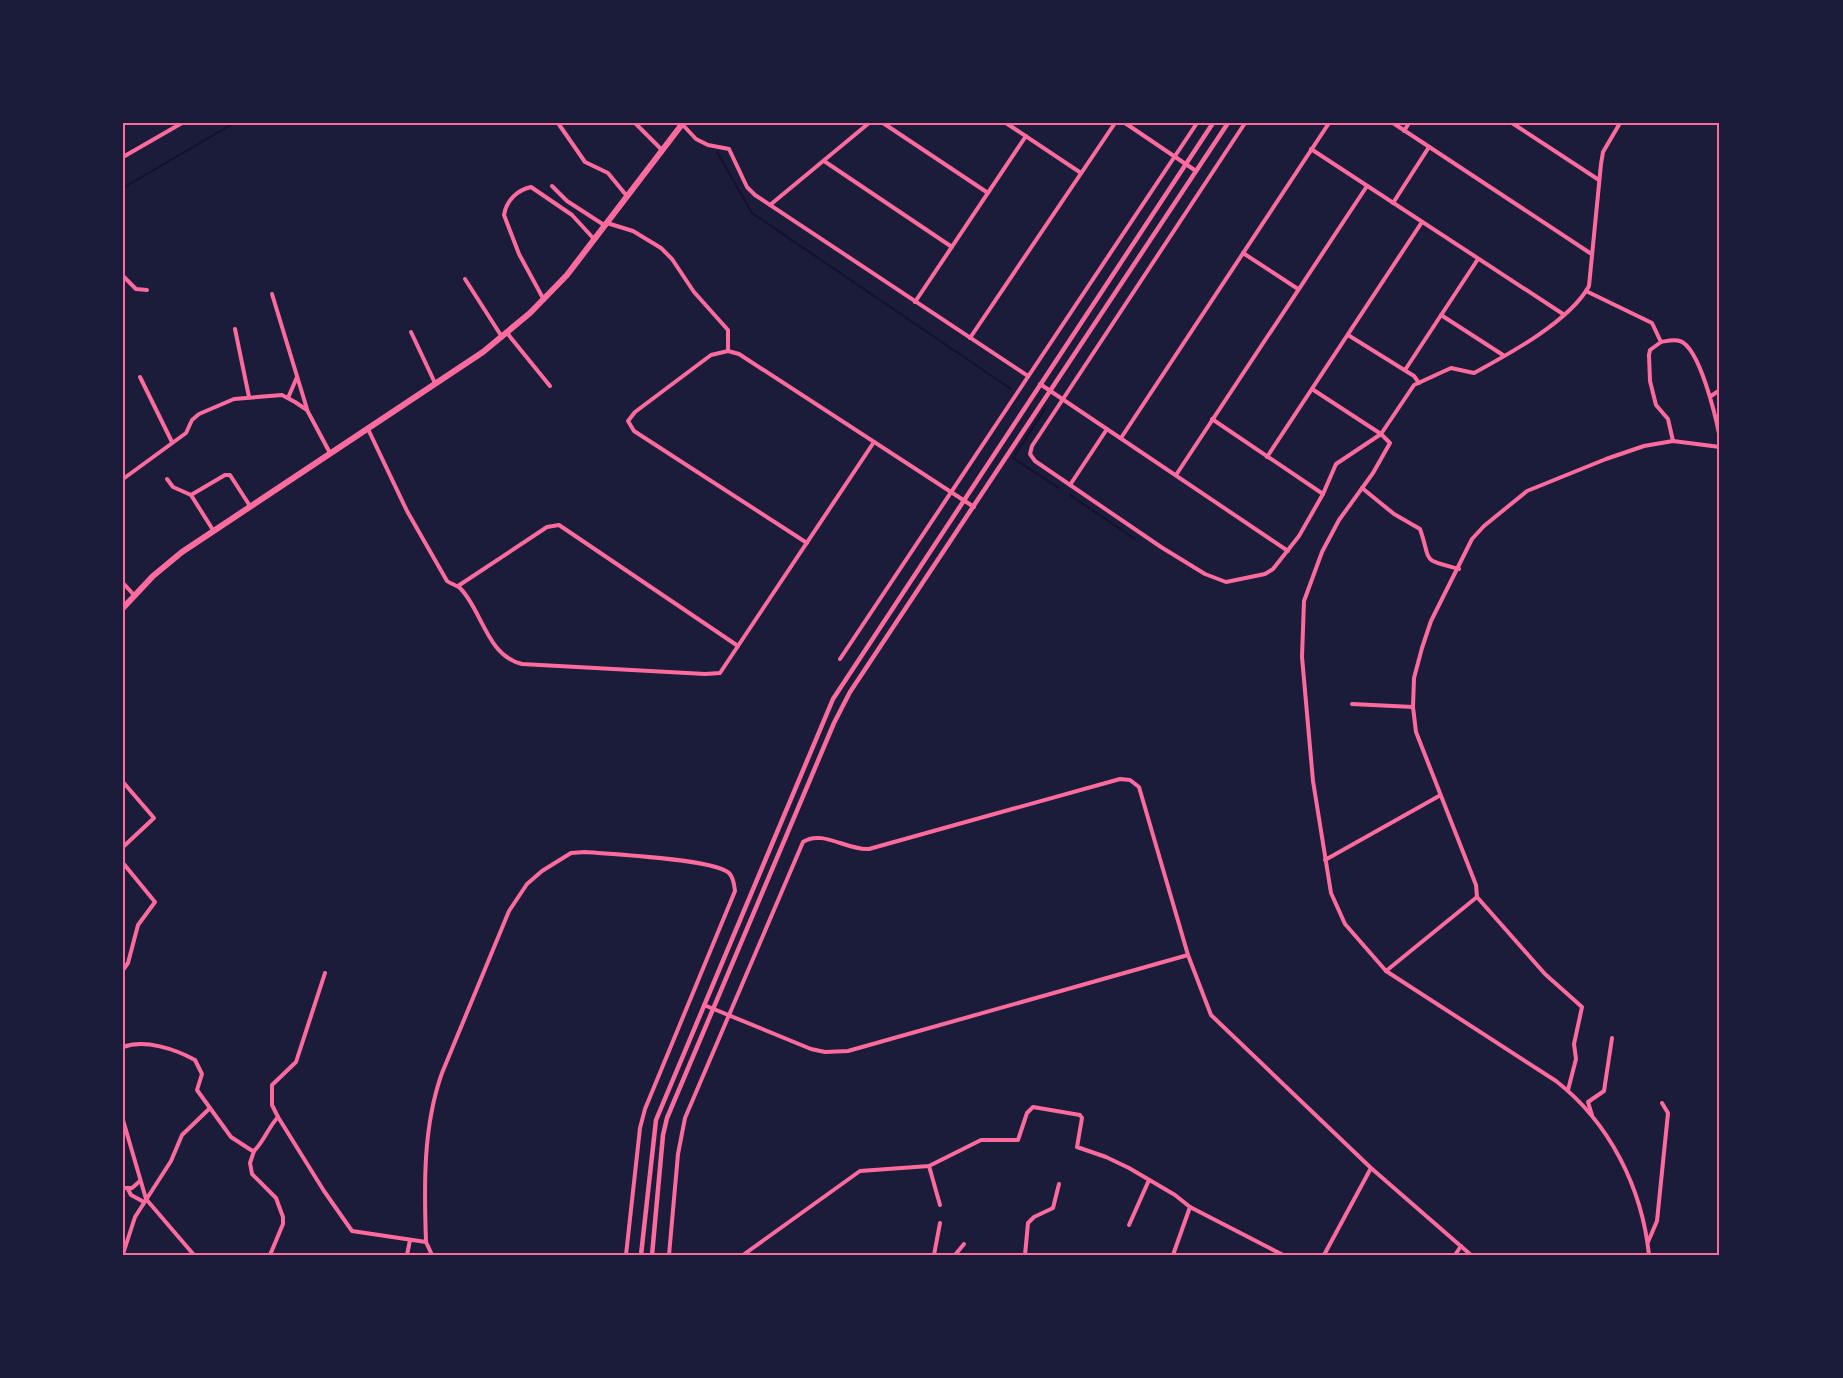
<svg xmlns="http://www.w3.org/2000/svg" width="1843" height="1378" font-family="'Roboto Condensed',sans-serif">
	<rect width="100%" height="100%" fill="#1b1b3a"/>
	<g fill="none" stroke-linecap="round" stroke-linejoin="round">
		<g stroke="#12122b" stroke-width="2">
			<polyline points="717,152 752,213 1011,389"/>
			<polyline points="123,188 234,123"/>
			<polyline points="1045,409 1013,458 1059,488"/>
			<polyline points="1070,495 1135,539"/>
		</g>
		<g stroke="#ff6b9d" stroke-width="4">
			<polyline points="558,123 585,162 608,173 626,195"/>
			<polyline points="635,123 662,150"/>
			<polyline points="883,123 988,193"/>
			<polyline points="1006,123 1081,173"/>
			<polyline points="1125,123 1196,171"/>
			<path d="M1245 123 1032 446 1030 454 1035 461 1161 547 1205 574 1226 582 1265 574 1273 569 1299 536 1323 494 1336 464 1381 434 1414 385 1451 368 1474 373C1509 354 1570 321 1589 286L1601 164 1603 152 1620 123"/>
			<polyline points="1393,123 1590,253"/>
			<polyline points="1512,123 1599,180"/>
			<polyline points="682,124 696,139 708,145 729,149 747,187 755,195 1028,376"/>
			<polyline points="1404,131 1409,123"/>
			<polyline points="1311,149 1563,314"/>
			<polyline points="123,157 182,123"/>
			<polyline points="824,161 952,247"/>
			<polyline points="552,186 567,201 604,225"/>
			<polyline points="1393,203 1429,147"/>
			<polyline points="770,205 869,123"/>
			<polyline points="607,223 633,231 661,248 672,259 694,292 728,330 728,350"/>
			<polyline points="1243,253 1298,289"/>
			<polyline points="123,276 136,289 147,290"/>
			<polyline points="465,279 502,337"/>
			<polyline points="1586,291 1652,323 1661,342 1650,350 1649,355 1650,381 1656,405 1668,419 1673,441"/>
			<polyline points="272,294 307,409"/>
			<path d="M544 300 519 254 504 215C506 201 517 190 531 187L572 215 594 239"/>
			<polyline points="915,302 1026,136"/>
			<polyline points="1441,315 1503,355"/>
			<polyline points="235,329 249,397"/>
			<polyline points="411,332 435,383"/>
			<polyline points="507,333 550,386"/>
			<polyline points="1348,335 1414,376 1419,383"/>
			<polyline points="970,338 1115,123"/>
			<path d="M1661 342C1667 341 1674 339 1680 341 1700 348 1716 418 1720 438"/>
			<polyline points="1405,370 1478,259"/>
			<polyline points="140,377 172,442"/>
			<polyline points="1040,384 1288,551"/>
			<path d="M1312 389 1381 434 1390 443 1373 473 1339 520 1322 552 1304 601 1302 657 1313 781 1331 893 1345 924 1386 971 1556 1081C1610 1123 1642 1188 1649 1255"/>
			<polyline points="1711,396 1720,390"/>
			<polyline points="288,398 297,377"/>
			<polyline points="1212,419 1323,494"/>
			<path d="M368 429 407 511 447 581C451 584 456 585 460 588 482 610 487 656 522 664L705 674 720 673 874 442"/>
			<polyline points="1121,438 1329,123"/>
			<polyline points="1267,457 1422,222"/>
			<polyline points="1176,475 1367,186"/>
			<polyline points="123,479 186,433 192,420 199,414 234,399 282,395 295,402 307,410 330,453"/>
			<polyline points="167,479 173,487 191,495"/>
			<polyline points="1070,485 1107,429"/>
			<path d="M1362 488 1394 514 1420 529C1432 563 1420 559 1459 569"/>
			<polyline points="213,530 191,495 225,475 230,475 250,506"/>
			<polyline points="807,543 634,431 628,421 635,412 711,355 728,351 739,354 974,507"/>
			<polyline points="123,583 134,595"/>
			<polyline points="458,586 547,527 559,525 738,646"/>
			<polyline points="840,659 1197,123"/>
			<polyline points="1352,704 1413,707"/>
			<polyline points="123,782 154,818 123,847"/>
			<polyline points="1325,860 1439,796"/>
			<polyline points="123,863 155,902 138,925 128,963 123,970"/>
			<polyline points="1386,971 1477,897"/>
			<polyline points="325,973 296,1062 272,1085 272,1105 278,1117 324,1191 352,1231 426,1242"/>
			<polyline points="704,1005 811,1049 825,1052 848,1051 1188,955"/>
			<path d="M123 1047C145 1039 175 1049 195 1060L202 1074 197 1090 231 1137 251 1150 254 1151C264 1141 268 1128 278 1117"/>
			<polyline points="1568,1090 1576,1059 1574,1044 1582,1007 1545,974 1477,897 1476,885 1416,732 1413,707 1414,678 1422,648 1431,621 1472,539 1484,526 1527,491 1606,459 1644,446 1673,441 1720,447"/>
			<polyline points="1592,1115 1588,1102 1604,1091 1612,1038"/>
			<polyline points="123,1120 146,1199 194,1255"/>
			<polyline points="254,1151 250,1163 252,1174 276,1198 283,1217 283,1224 270,1255"/>
			<polyline points="929,1166 940,1205"/>
			<polyline points="123,1188 132,1188 140,1181"/>
			<polyline points="128,1189 131,1195 144,1202"/>
			<polyline points="1129,1225 1149,1180"/>
			<polyline points="1648,1242 1657,1221 1668,1113 1662,1103"/>
			<polyline points="123,1254 135,1217 171,1161 182,1135 209,1109"/>
			<polyline points="407,1255 410,1240"/>
			<path d="M432 1255 426 1242C424 1185 423 1126 442 1073L509 911 527 884 542 871 571 853 585 852C611 854 714 859 729 873 734 878 734 885 735 891L645 1109 640 1128 626 1255"/>
			<path d="M669 1255 678 1154 685 1118 803 842C822 829 848 851 869 849L1120 779 1130 780 1139 787 1188 955 1211 1015 1371 1168 1471 1255"/>
			<polyline points="743,1255 860,1171 929,1166 981,1140 1018,1140 1027,1113 1033,1107 1080,1115 1082,1118 1077,1147 1106,1157 1129,1168 1175,1195 1190,1207 1283,1255"/>
			<polyline points="934,1255 940,1223"/>
			<polyline points="955,1255 964,1244"/>
			<polyline points="1025,1255 1028,1223 1034,1217 1053,1208 1059,1184"/>
			<polyline points="1173,1255 1190,1207"/>
			<polyline points="1324,1255 1371,1168"/>
			<polyline points="1455,1255 1461,1246"/>
		</g>
		<g stroke="#ff6b9d" stroke-width="4.5">
			<polyline points="641,1255 656,1120 833,699 1213,123"/>
			<polyline points="652,1255 663,1135 667,1118 834,723 850,692 1228,123"/>
		</g>
		<polyline stroke="#ff6b9d" stroke-width="6" points="123,608 153,576 182,552 483,352 530,313 567,275 683,123"/>
	</g>
	<rect width="1843" height="1378" fill="none" stroke="#1b1b3a" stroke-width="249"/>
	<rect x="124" y="124" width="1594" height="1130" fill="none" stroke="#ff6b9d" stroke-width="2"/>
</svg>
